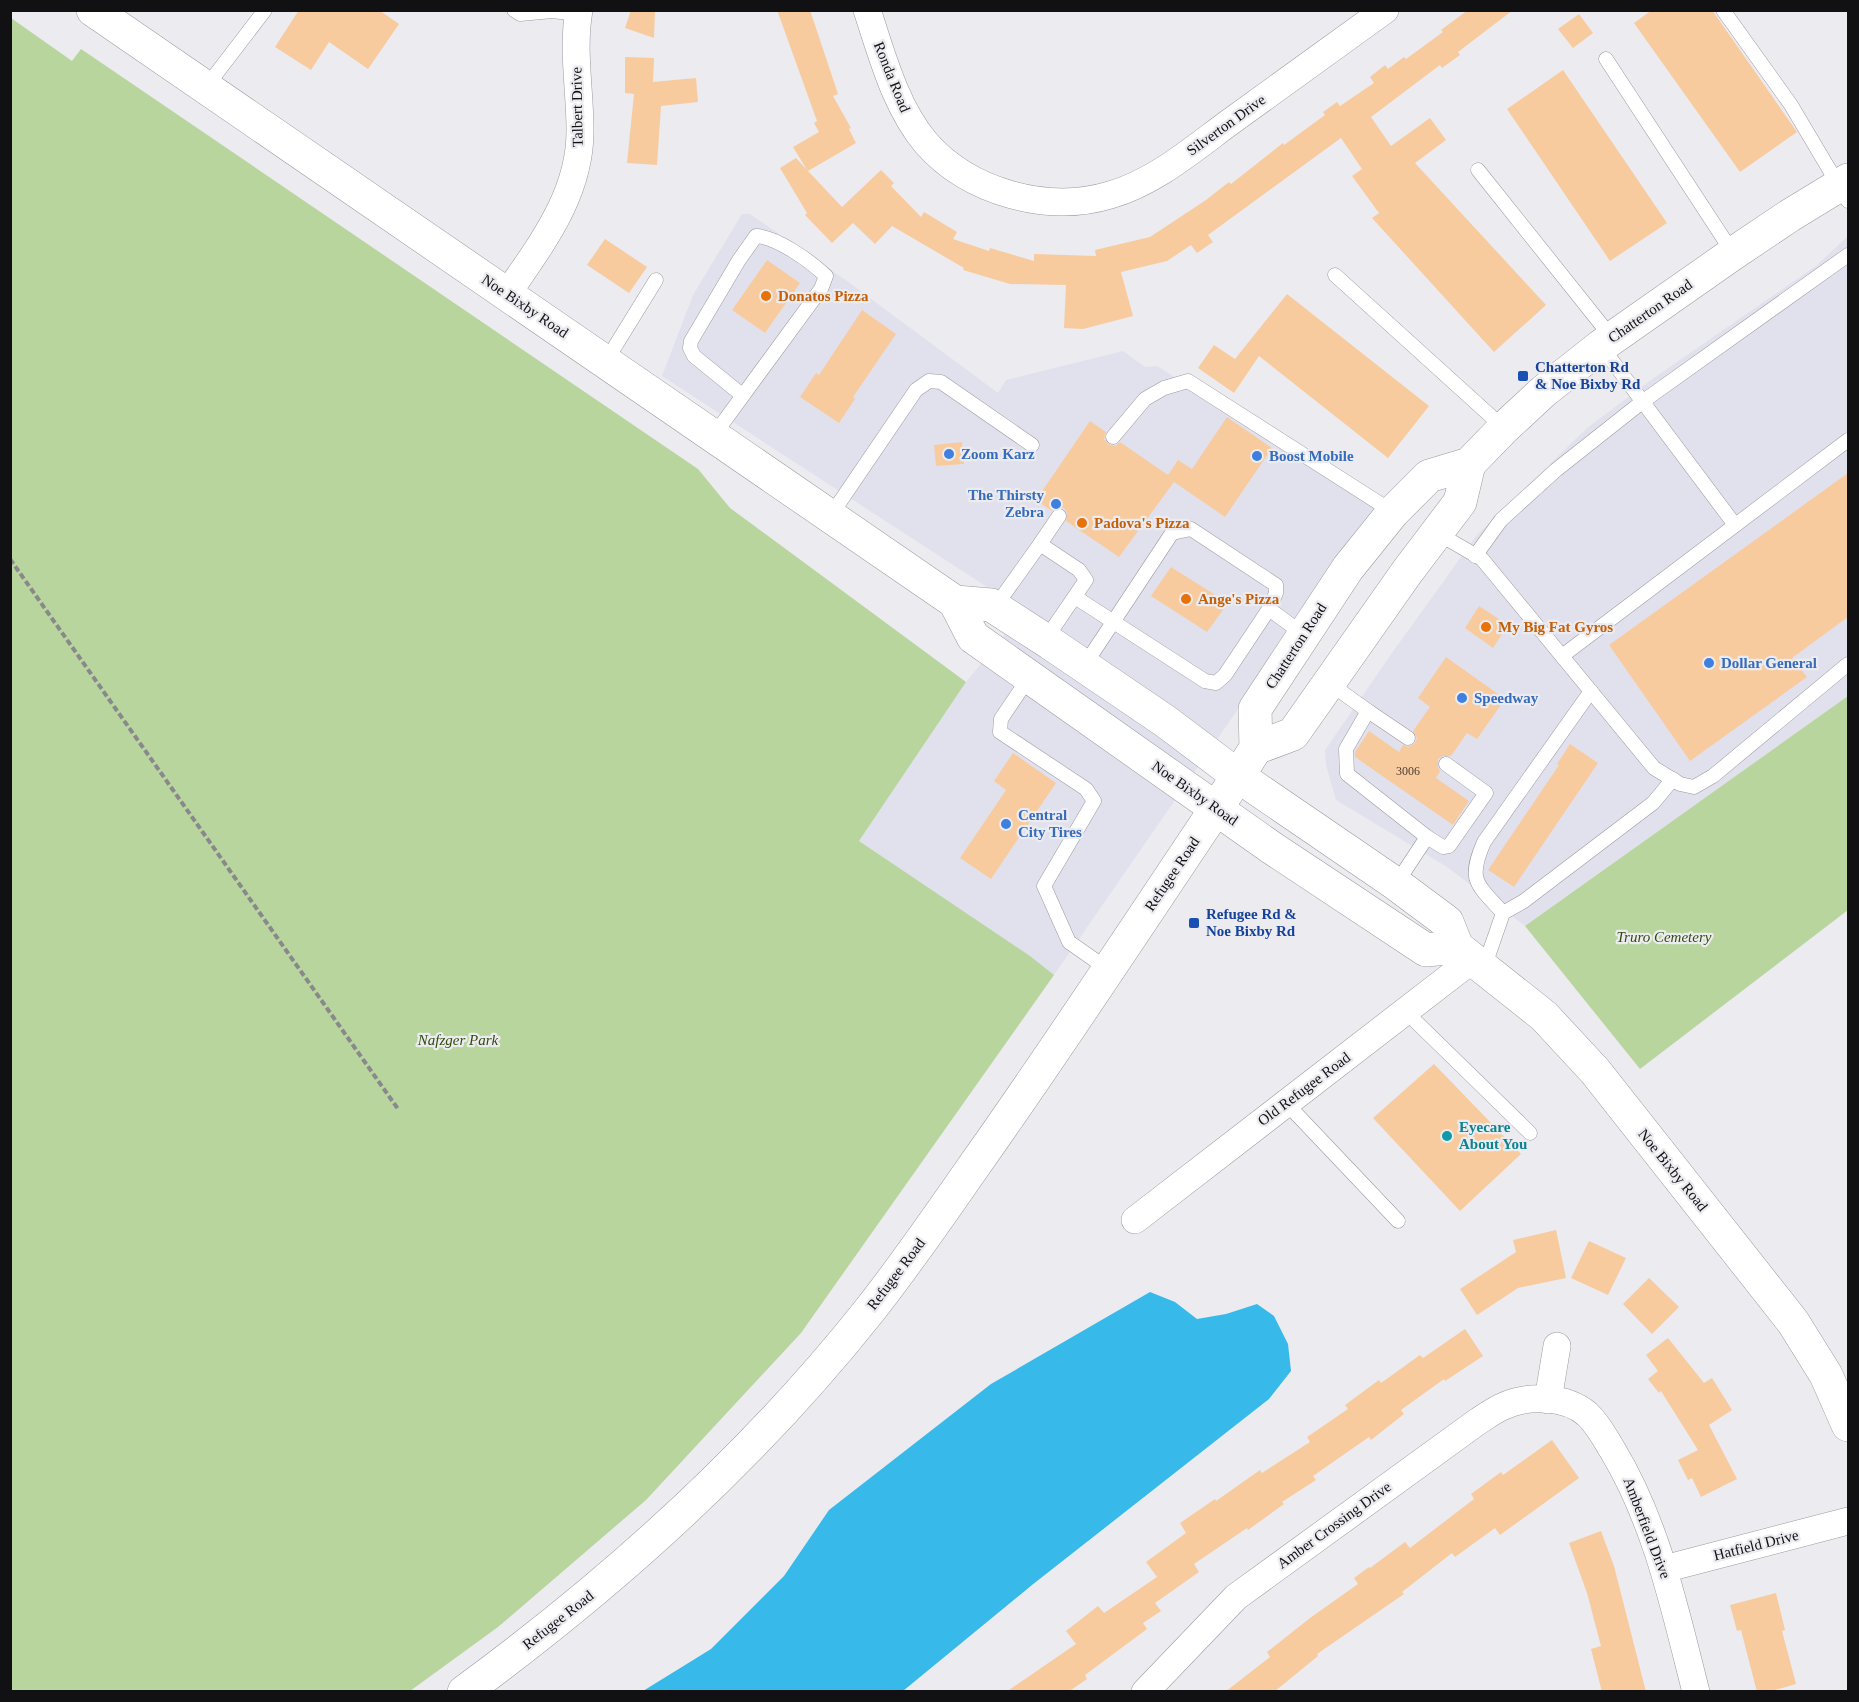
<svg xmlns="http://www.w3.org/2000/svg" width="1859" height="1702" font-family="'Times New Roman',serif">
	<rect width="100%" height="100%" fill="#ebebf0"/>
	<g fill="#e1e1ee">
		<polygon points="742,214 750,214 847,281 998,393 1006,380 1123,351 1145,367 1157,366 1380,504 1054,975 859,841 966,682 1024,611 662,376 693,295"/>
		<polygon points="1848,236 1848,696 1525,926 1447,867 1336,800 1326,765 1325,750 1392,653 1476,536 1587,428 1651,380 1816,266"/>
	</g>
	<g fill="#b7d59d">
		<polygon points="11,18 72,61 81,49 698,469 730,508 966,682 859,841 1030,956 1054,975 801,1333 646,1500 498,1627 410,1691 11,1691"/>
		<polygon points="1848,696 1848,910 1640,1069 1525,926"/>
	</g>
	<polygon fill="#37baea" points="1150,1292 1175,1302 1197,1319 1226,1314 1257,1304 1274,1316 1288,1344 1291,1371 1269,1399 1032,1585 903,1691 643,1691 711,1649 784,1576 829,1510 991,1384"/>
	<g fill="#f8cb9f">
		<polygon points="299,10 379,10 399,24 368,69 329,42 311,70 275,47"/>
		<polygon points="631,10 655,10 654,38 625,28"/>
		<polygon points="777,10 810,10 838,94 833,96 851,128 849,129 856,143 808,171 842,207 881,170 894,183 891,186 921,217 924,212 957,232 953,239 989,251 990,248 1034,261 1034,254 1096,256 1095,250 1150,237 1206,200 1229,182 1231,184 1283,143 1284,145 1325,115 1323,112 1337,102 1340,106 1374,83 1370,77 1385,65 1388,69 1404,57 1406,59 1443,32 1441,30 1468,10 1513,10 1458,52 1460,55 1442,68 1440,65 1371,117 1391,146 1430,118 1446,140 1415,163 1546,305 1494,352 1372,218 1379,213 1352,176 1362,169 1341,138 1208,235 1213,242 1197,253 1191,245 1167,261 1121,272 1133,316 1083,329 1064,328 1066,285 1010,284 963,270 964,268 892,226 875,244 853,223 832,243 805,215 807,213 780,168 796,158 807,170 793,147 819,132 814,123 817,121"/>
		<polygon points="1652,10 1712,10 1797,132 1740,172 1634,23"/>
		<polygon points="1579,14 1593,33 1573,48 1558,29"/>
		<polygon points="625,57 654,58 653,82 696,78 698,102 661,106 657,165 627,163 634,94 625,93"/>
		<polygon points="1563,70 1667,223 1610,261 1507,109"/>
		<polygon points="605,239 647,267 629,293 587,265"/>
		<polygon points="767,260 800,283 765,333 732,310"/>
		<polygon points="1287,294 1429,406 1388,458 1259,356 1234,393 1198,368 1214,345 1235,359"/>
		<polygon points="862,310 896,334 853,397 855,399 839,423 800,397 816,373 819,375"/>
		<polygon points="1227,417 1272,448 1225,517 1174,482 1119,557 1066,521 1067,513 1064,508 1056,508 1052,511 1036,500 1090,421 1106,432 1104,439 1108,444 1115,446 1120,442 1168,475 1178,460 1192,469"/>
		<polygon points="962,442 964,464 936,466 934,445"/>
		<polygon points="1848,473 1848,617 1792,658 1807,677 1690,761 1609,645"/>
		<polygon points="1171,567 1228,603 1207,632 1151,596"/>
		<polygon points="1479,606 1508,625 1493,648 1465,628"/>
		<polygon points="1446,657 1505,699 1477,739 1467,733 1451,756 1443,756 1438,759 1438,767 1440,771 1436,778 1469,801 1453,825 1355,757 1355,752 1369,731 1399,752 1403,745 1408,747 1415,743 1417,738 1413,731 1430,707 1418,698"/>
		<polygon points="1570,744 1598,763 1514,887 1488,870 1559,765 1557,764"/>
		<polygon points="1013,753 1056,783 991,879 960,858 1006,790 994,781"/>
		<polygon points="1434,1064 1521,1154 1460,1211 1373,1118"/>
		<polygon points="1556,1230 1566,1278 1518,1288 1477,1315 1460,1289 1516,1252 1513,1240"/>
		<polygon points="1589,1241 1626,1258 1608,1295 1571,1278"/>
		<polygon points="1649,1278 1679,1307 1652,1334 1623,1304"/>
		<polygon points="1465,1329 1483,1356 1445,1381 1444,1379 1401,1410 1404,1414 1371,1440 1369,1437 1313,1476 1316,1480 1282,1502 1284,1504 1248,1530 1247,1528 1194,1564 1199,1572 1155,1603 1161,1611 1143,1623 1147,1629 1085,1675 1087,1679 1068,1692 1006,1692 1076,1644 1066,1631 1098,1606 1104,1613 1157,1577 1146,1562 1186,1533 1180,1523 1215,1499 1216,1501 1260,1470 1262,1473 1310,1442 1307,1437 1348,1409 1345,1405 1379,1380 1381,1383 1420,1355 1423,1358"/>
		<polygon points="1668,1338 1704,1383 1712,1378 1732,1410 1709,1425 1737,1479 1701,1497 1692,1478 1688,1480 1678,1460 1698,1450 1661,1391 1659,1393 1648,1379 1658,1371 1646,1355"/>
		<polygon points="1552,1440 1579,1478 1500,1535 1495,1528 1455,1557 1452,1553 1402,1592 1404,1594 1317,1654 1318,1656 1274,1692 1225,1692 1270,1657 1267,1652 1310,1618 1358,1584 1354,1578 1369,1567 1370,1568 1405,1542 1410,1548 1474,1499 1471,1494 1501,1472 1503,1475"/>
		<polygon points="1601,1531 1614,1566 1646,1692 1602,1692 1591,1649 1601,1646 1587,1593 1569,1543"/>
		<polygon points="1776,1593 1785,1630 1782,1631 1796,1684 1768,1692 1757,1692 1741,1630 1737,1631 1730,1605"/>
	</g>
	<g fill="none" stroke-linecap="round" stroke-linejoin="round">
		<g stroke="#9b9aa0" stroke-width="15">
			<g id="service">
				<polyline points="514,10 520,14 552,11 578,14"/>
				<polyline points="1723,10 1791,105 1848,201"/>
				<polyline points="1606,59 1733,253"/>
				<polyline points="206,87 265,10"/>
				<polyline points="1478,170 1612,338"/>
				<polyline points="1335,275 1504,428"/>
				<polyline points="1601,346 1735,525"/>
				<polyline points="606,361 656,280"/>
				<path d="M714 435 821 289 826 276C810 261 777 237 756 236L739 260 691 341 690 348 694 356 742 395"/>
				<polyline points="1113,437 1145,399 1164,388 1188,381 1393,512"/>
				<polyline points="831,515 916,390 929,381 941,382 1032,445"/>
				<polyline points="1437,533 1482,559 1654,768 1680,784 1694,787 1713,776 1848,664"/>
				<polyline points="1040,544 1059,516"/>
				<polyline points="1475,556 1501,520 1556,470 1642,402 1848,255"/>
				<polyline points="1075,597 1205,681 1216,683 1225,675 1269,609"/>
				<polyline points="995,607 1040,544 1079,570 1086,580 1045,640"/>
				<polyline points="1562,656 1848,440"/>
				<polyline points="1084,666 1172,533 1191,529 1276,585 1276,593 1269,609 1303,634"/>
				<polyline points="1030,676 1001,719 1000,732 1086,789 1094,801 1044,886 1069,942 1109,970"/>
				<polyline points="1329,683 1368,711 1346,749 1347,774 1427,837 1396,884"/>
				<polyline points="1368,711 1408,738"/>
				<polyline points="1427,837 1443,847 1449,846 1486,793 1446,764"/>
				<path d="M1503 913C1477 884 1467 881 1484 842L1591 691"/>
				<polyline points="1484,968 1503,913 1524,901 1653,803 1673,779"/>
				<polyline points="1406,1012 1530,1133"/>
				<polyline points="1286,1103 1398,1221"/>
			</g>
		</g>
		<g stroke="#9b9aa0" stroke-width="28">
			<g id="minor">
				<path d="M867 10C882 55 895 106 926 143 969 192 1047 214 1110 195 1155 182 1192 150 1230 122 1281 85 1333 48 1385 10"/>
				<path d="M507 294C542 243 581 193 580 129 580 90 572 50 579 10"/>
				<polyline points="1135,1220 1473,959"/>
				<polyline points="1548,1400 1557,1346"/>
				<polyline points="1664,1569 1848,1521"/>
				<path d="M1145 1692 1236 1597 1477 1422C1485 1417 1494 1410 1504 1406 1528 1395 1566 1396 1587 1414 1598 1424 1605 1438 1613 1451 1657 1524 1675 1610 1696 1692"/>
			</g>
		</g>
		<g stroke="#9b9aa0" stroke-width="34">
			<g id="tertiary">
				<polyline points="93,10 955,602 973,637 1272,848 1426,950 1457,947"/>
				<polyline points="955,602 991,605 1050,643 1165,721 1238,776 1396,884 1447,922 1457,947 1544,1016 1595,1071 1793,1322 1826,1375 1848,1425"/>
			</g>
		</g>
		<g stroke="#9b9aa0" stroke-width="34">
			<g id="primary">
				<polyline points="1256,748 1293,734 1407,572 1460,502 1469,464"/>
				<path d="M464 1692C614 1582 753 1457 869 1311 907 1263 941 1213 976 1163 1066 1036 1151 905 1238 776L1256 748 1255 709 1348 568 1393 512 1429 476 1469 464 1504 428 1544 391 1601 346 1731 255 1789 216 1848 180"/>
			</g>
		</g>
		<polyline stroke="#89898d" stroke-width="4" stroke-dasharray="6 3" stroke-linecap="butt" points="10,559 398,1109"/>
		<use href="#service" stroke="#fff" stroke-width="14"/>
		<use href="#minor" stroke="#fff" stroke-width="27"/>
		<use href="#tertiary" stroke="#fff" stroke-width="33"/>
		<use href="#primary" stroke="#fff" stroke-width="33"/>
	</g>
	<g fill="#e8710a" stroke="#ebebf0" stroke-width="2">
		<circle cx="766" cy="296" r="6"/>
		<circle cx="1082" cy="523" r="6"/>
		<circle cx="1186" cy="599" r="6"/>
		<circle cx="1486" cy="627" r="6"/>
	</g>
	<g fill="#1a4fb4" stroke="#ebebf0" stroke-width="2">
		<rect x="1517" y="370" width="12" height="12" rx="3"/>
		<rect x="1188" y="917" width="12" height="12" rx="3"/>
	</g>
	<g fill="#3f7fe0" stroke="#ebebf0" stroke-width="2">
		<circle cx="949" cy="454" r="6"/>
		<circle cx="1257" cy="456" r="6"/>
		<circle cx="1056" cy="504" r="6"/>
		<circle cx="1709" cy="663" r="6"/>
		<circle cx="1462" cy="698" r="6"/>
		<circle cx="1006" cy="824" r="6"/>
	</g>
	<circle fill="#0f9aa8" stroke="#ebebf0" stroke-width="2" cx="1447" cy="1136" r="6"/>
	<g text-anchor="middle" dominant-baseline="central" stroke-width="4.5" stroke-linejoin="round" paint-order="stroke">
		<g font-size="12" fill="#4b4036">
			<text x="1408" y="771">3006</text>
		</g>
		<g font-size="15" fill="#111113" stroke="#ebebf0">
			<text transform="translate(892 77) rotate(68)">Ronda Road</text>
			<text transform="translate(577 107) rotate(-91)">Talbert Drive</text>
			<text transform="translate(1226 125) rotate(-36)">Silverton Drive</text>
			<text transform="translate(525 306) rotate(34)">Noe Bixby Road</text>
			<text transform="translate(1650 311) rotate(-35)">Chatterton Road</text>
			<text transform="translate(1296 646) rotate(-57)">Chatterton Road</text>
			<text transform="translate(1195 793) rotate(35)">Noe Bixby Road</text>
			<text transform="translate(1172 874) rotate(-56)">Refugee Road</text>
			<text transform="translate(1304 1089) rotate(-37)">Old Refugee Road</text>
			<text transform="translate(1673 1170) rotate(51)">Noe Bixby Road</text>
			<text transform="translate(896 1274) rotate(-53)">Refugee Road</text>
			<text transform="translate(1334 1525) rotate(-36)">Amber Crossing Drive</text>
			<text transform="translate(1647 1528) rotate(69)">Amberfield Drive</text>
			<text transform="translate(1756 1545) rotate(-14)">Hatfield Drive</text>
			<text transform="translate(558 1620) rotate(-38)">Refugee Road</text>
		</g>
		<g font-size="15" font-weight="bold" fill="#c56008" stroke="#ebebf0" text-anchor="start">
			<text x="778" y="296">Donatos Pizza</text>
			<text x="1094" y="523">Padova's Pizza</text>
			<text x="1198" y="599">Ange's Pizza</text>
			<text x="1498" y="627">My Big Fat Gyros</text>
		</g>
		<g font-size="15" font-weight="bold" fill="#164399" stroke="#ebebf0" text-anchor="start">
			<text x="1535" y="367">Chatterton Rd<tspan x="1535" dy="17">&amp; Noe Bixby Rd</tspan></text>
			<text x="1206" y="914">Refugee Rd &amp;<tspan x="1206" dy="17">Noe Bixby Rd</tspan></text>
		</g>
		<g font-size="15" font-weight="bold" fill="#366cbe" stroke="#ebebf0" text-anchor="start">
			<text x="961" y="454">Zoom Karz</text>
			<text x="1269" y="456">Boost Mobile</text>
			<text x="1044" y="495" text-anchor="end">The Thirsty<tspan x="1044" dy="17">Zebra</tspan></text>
			<text x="1721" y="663">Dollar General</text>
			<text x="1474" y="698">Speedway</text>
			<text x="1018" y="815">Central<tspan x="1018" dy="17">City Tires</tspan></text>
		</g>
		<g font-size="15" font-style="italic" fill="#304c0a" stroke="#ebebf0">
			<text x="1664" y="937">Truro Cemetery</text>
			<text x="458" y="1040">Nafzger Park</text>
		</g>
		<g font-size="15" font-weight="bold" fill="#0d838f" stroke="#ebebf0" text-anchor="start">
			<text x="1459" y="1127">Eyecare<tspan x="1459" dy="17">About You</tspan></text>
		</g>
	</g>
	<rect width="1859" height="1702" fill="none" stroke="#111113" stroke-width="24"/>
</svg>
